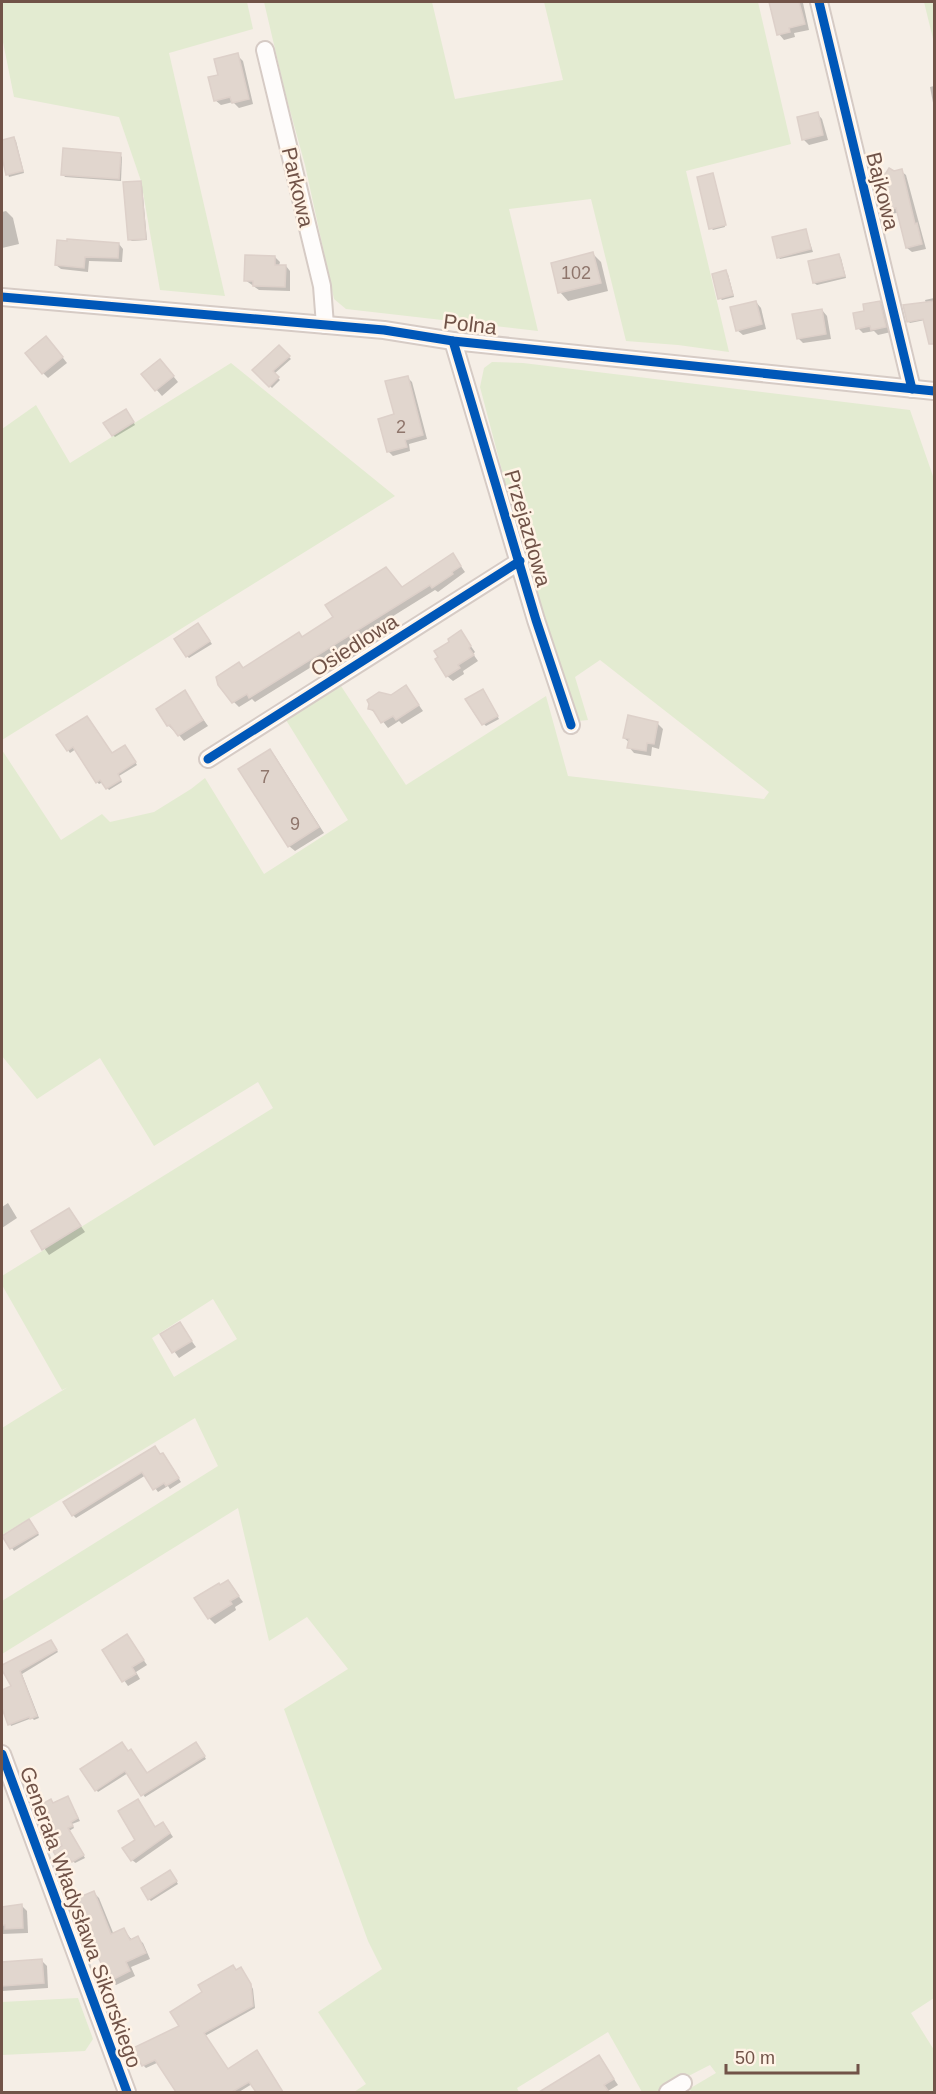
<svg xmlns="http://www.w3.org/2000/svg" width="936" height="2094" font-family="Arial,sans-serif">
	<rect width="100%" height="100%" fill="#f5eee6"/>
	<g fill="#e3ebd1" fill-rule="evenodd">
		<polygon points="2,2 247,2 253,29 169,53 225,296 160,290 141,181 119,117 14,97 2,37"/>
		<polygon points="264,2 432,2 455,99 563,80 544,2 758,2 791,144 686,171 729,352 678,345 626,341 591,199 509,209 538,331 346,309 334,299 305,165 286,96"/>
		<polygon points="924,2 934,2 934,43"/>
		<path d="M492 362 523 363 910 410 934 479V1998L911 2013 934 2050V2092H692L689 2089 716 2073 710 2065 657 2092H642L608 2032 517 2088 519 2092H354L366 2084 318 2012 382 1969 368 1941 284 1709 348 1669 307 1617 269 1641 238 1508 2 1654V1601L218 1466 195 1418 2 1535V1428L68 1387 62 1390 2 1285V1276L273 1108 258 1082 154 1146 100 1058 37 1099 2 1056V750L61 840 102 814 110 822 154 812 191 789 205 778 264 874 348 820 286 720 341 686 406 785 546 696 568 776 764 799 769 792 600 660 575 677 588 720 578 721 540 615 480 387 484 368ZM213 1299 237 1339 174 1377 152 1338Z"/>
		<polygon points="231,363 395,496 2,740 2,429 36,405 70,463"/>
		<polygon points="78,1998 93,2039 85,2051 2,2055 2,2002"/>
	</g>
	<g fill="#0003">
		<polygon points="782,2 801,2 803,3 809,30 794,33 795,37 784,40 779,34 771,4"/>
		<polygon points="237,55 243,61 253,104 239,108 233,102 221,105 215,100 219,76"/>
		<polygon points="934,86 934,108 930,87"/>
		<polygon points="817,113 822,119 828,140 809,145 803,139"/>
		<polygon points="14,138 16,141 24,173 9,177 4,161 2,161 9,158 9,155 2,157 2,141"/>
		<polygon points="120,155 122,157 121,181 65,177 63,174"/>
		<polygon points="901,171 906,175 926,249 912,252 907,248 899,212 893,214 888,209 894,172"/>
		<polygon points="712,175 725,227 713,230 711,228"/>
		<polygon points="140,182 142,185 147,240 132,241 129,239"/>
		<polygon points="6,211 13,218 19,244 2,248 2,212"/>
		<polygon points="806,231 813,252 780,259 778,257"/>
		<polygon points="119,244 123,249 122,262 89,261 88,272 61,269 56,265"/>
		<polygon points="593,254 601,262 608,291 568,301 560,292"/>
		<polygon points="839,255 841,258 846,278 817,285 814,283"/>
		<polygon points="275,257 280,262 279,266 286,266 290,271 290,291 259,290 245,280"/>
		<polygon points="726,272 728,274 734,297 722,300 720,298"/>
		<polygon points="934,298 934,340 933,331 925,320 910,323 908,321 926,303 925,300"/>
		<polygon points="756,302 761,308 766,329 743,335 737,330"/>
		<polygon points="879,302 885,308 891,332 878,335 874,331 863,333 858,328 866,312"/>
		<polygon points="822,310 827,316 831,339 803,343 798,338"/>
		<polygon points="51,343 67,363 48,378 43,373"/>
		<polygon points="279,347 291,359 274,374 280,380 272,388 254,370"/>
		<polygon points="165,366 178,382 162,396 143,374"/>
		<polygon points="407,377 412,382 427,439 409,444 410,451 393,456 388,451 396,415"/>
		<polygon points="128,413 135,425 115,437 113,435"/>
		<polygon points="453,555 465,572 438,592 435,590 255,702 252,699 239,707 234,702 228,693 244,669 403,588"/>
		<polygon points="200,627 212,644 189,658 187,656"/>
		<polygon points="461,632 475,652 473,654 478,661 463,671 464,674 453,681 447,676 452,642"/>
		<polygon points="406,687 423,711 402,724 399,721 388,728 378,715 370,709"/>
		<polygon points="483,690 499,719 486,726 484,724"/>
		<polygon points="184,692 208,726 184,741 175,730 174,731 168,725"/>
		<polygon points="657,723 663,729 659,749 652,747 651,756 634,753 629,747 630,743 624,738"/>
		<polygon points="58,736 112,755 127,749 137,765 119,776 122,782 109,790 103,782 99,784 97,782 76,749 70,753"/>
		<polygon points="269,751 275,756 324,833 295,851 289,846"/>
		<polygon points="8,1203 17,1218 2,1228 2,1207"/>
		<polygon points="69,1209 85,1232 49,1255 33,1232"/>
		<polygon points="179,1324 196,1347 179,1358 162,1334"/>
		<polygon points="155,1447 161,1455 166,1458 181,1482 170,1489 168,1486 158,1492 146,1475 76,1518 73,1515"/>
		<polygon points="31,1523 39,1535 14,1551 4,1536"/>
		<polygon points="228,1582 243,1602 235,1607 236,1610 215,1624 209,1618 221,1587"/>
		<polygon points="127,1636 147,1665 136,1672 140,1679 128,1686 104,1650"/>
		<polygon points="51,1642 58,1652 22,1674 39,1718 34,1720 32,1718 11,1726 2,1704 2,1691 13,1687 2,1667"/>
		<polygon points="198,1746 206,1759 145,1797 128,1773 98,1792 82,1769 128,1752 147,1775"/>
		<polygon points="68,1798 80,1821 72,1824 74,1828 69,1831 85,1858 75,1863 72,1860 64,1864 61,1862 63,1847 53,1803"/>
		<polygon points="166,1827 173,1837 136,1863 132,1860 156,1829"/>
		<polygon points="172,1874 178,1884 151,1901 149,1899"/>
		<polygon points="94,1893 99,1898 114,1935 124,1930 132,1940 137,1938 143,1943 150,1959 131,1967 135,1976 116,1985 111,1980"/>
		<polygon points="21,1905 27,1911 28,1933 2,1934 2,1907"/>
		<polygon points="42,1961 47,1966 48,1988 2,1991 2,1964"/>
		<polygon points="241,1968 253,1989 255,2008 205,2036 228,2071 260,2055 283,2092 257,2092 252,2084 239,2092 178,2092 159,2062 146,2068 143,2065"/>
		<polygon points="599,2057 618,2085 608,2091 610,2092 545,2092 544,2091"/>
	</g>
	<g fill="#e1d6ce" stroke="#ddd0c9" stroke-width="1.5">
		<polygon points="769,2 799,2 805,24 789,28 790,32 777,35"/>
		<polygon points="238,53 249,99 232,103 230,97 214,101 208,77 218,75 214,59"/>
		<polygon points="818,112 823,135 802,140 797,117"/>
		<polygon points="14,137 23,171 6,175 2,157 2,140"/>
		<polygon points="63,148 121,153 119,179 61,175"/>
		<polygon points="889,168 894,171 902,169 915,224 917,223 922,244 906,248 896,208 887,210 879,175 886,173"/>
		<polygon points="713,173 726,225 709,229 697,177"/>
		<polygon points="141,181 146,239 128,240 123,182"/>
		<polygon points="806,229 811,249 777,258 772,237"/>
		<polygon points="67,239 119,243 118,258 85,257 84,268 55,265 57,240 67,241"/>
		<polygon points="593,252 601,283 558,293 551,263"/>
		<polygon points="839,254 845,276 813,283 808,261"/>
		<polygon points="245,255 275,256 275,265 286,265 285,287 253,286 253,281 244,281"/>
		<polygon points="726,270 733,295 718,299 712,274"/>
		<polygon points="756,301 762,324 736,331 730,307"/>
		<polygon points="880,301 886,327 871,330 870,326 856,329 853,313 864,311 863,304"/>
		<polygon points="934,301 934,344 929,344 923,319 907,322 903,305"/>
		<polygon points="822,309 826,334 797,339 792,314"/>
		<polygon points="46,336 63,357 42,374 25,353"/>
		<polygon points="279,345 290,356 273,371 279,377 269,387 252,370"/>
		<polygon points="160,359 174,376 155,391 141,374"/>
		<polygon points="408,376 423,435 405,440 407,447 387,452 378,419 394,414 385,381"/>
		<polygon points="126,409 134,422 112,436 103,423"/>
		<polygon points="453,553 461,566 452,572 453,574 432,588 430,585 249,698 247,694 232,703 218,685 216,677 239,662 243,668 299,632 302,637 333,617 325,605 386,567 402,587"/>
		<polygon points="198,623 210,641 186,657 174,639"/>
		<polygon points="461,630 471,646 469,648 474,655 458,665 460,668 446,677 435,659 438,657 434,651 449,642 448,639"/>
		<polygon points="406,685 419,705 396,720 393,716 381,723 373,710 368,709 369,704 367,700 379,692 391,695"/>
		<polygon points="483,689 498,716 482,725 465,699"/>
		<polygon points="185,690 203,720 178,736 170,725 167,726 156,709"/>
		<polygon points="628,715 658,722 654,744 647,743 646,751 627,748 629,739 623,738"/>
		<polygon points="87,716 112,753 125,745 136,762 118,774 121,780 106,789 100,780 96,783 73,747 67,751 56,735"/>
		<polygon points="270,749 319,827 288,847 238,769"/>
		<polygon points="69,1208 81,1226 42,1250 31,1231"/>
		<polygon points="180,1322 192,1341 172,1353 160,1334"/>
		<polygon points="155,1446 160,1454 163,1453 179,1478 166,1486 164,1483 153,1490 142,1472 72,1516 63,1502"/>
		<polygon points="29,1519 38,1533 10,1549 2,1536"/>
		<polygon points="228,1580 239,1596 230,1601 232,1604 208,1619 194,1598 219,1583 220,1585"/>
		<polygon points="127,1634 144,1660 132,1667 136,1674 122,1682 102,1650"/>
		<polygon points="51,1640 57,1650 20,1671 37,1716 30,1719 29,1717 8,1725 2,1708 2,1690 11,1686 2,1670 2,1665"/>
		<polygon points="122,1742 128,1751 131,1749 147,1773 196,1742 205,1756 141,1796 125,1771 95,1791 80,1769"/>
		<polygon points="68,1796 78,1818 71,1822 73,1826 68,1828 84,1855 72,1862 69,1858 60,1863 53,1851 62,1846 42,1804 51,1799 53,1803"/>
		<polygon points="138,1799 155,1827 163,1822 170,1833 131,1861 122,1848 135,1840 118,1811"/>
		<polygon points="170,1870 177,1881 148,1900 141,1888"/>
		<polygon points="94,1891 111,1934 124,1928 130,1940 138,1936 146,1953 126,1962 130,1971 110,1981 87,1935 73,1900"/>
		<polygon points="22,1904 23,1928 5,1929 5,1925 2,1925 2,1907"/>
		<polygon points="42,1959 44,1983 2,1986 2,1962"/>
		<polygon points="233,1965 236,1970 241,1967 251,1984 253,2006 204,2033 228,2069 257,2050 283,2092 256,2092 249,2082 232,2092 176,2092 155,2060 142,2066 133,2048 179,2026 170,2012 202,1992 198,1985"/>
		<polygon points="599,2055 614,2079 604,2085 609,2092 539,2092"/>
	</g>
	<g fill="none" stroke-linecap="round" stroke-linejoin="round">
		<g stroke="#d6cbc5" stroke-width="20">
			<g id="minor">
				<polyline points="819,2 912,389"/>
				<polyline points="265,50 322,286 325,325"/>
				<polyline points="2,297 384,330 453,341 934,391"/>
				<polyline points="453,341 536,620 571,725"/>
				<polyline points="208,759 520,561"/>
				<polyline points="2,1754 127,2092"/>
				<polyline points="668,2092 683,2083"/>
			</g>
		</g>
		<use href="#minor" stroke="#fefcfb" stroke-width="16"/>
		<g stroke="#fff3e6" stroke-width="13">
			<g id="cycleway">
				<polyline points="819,2 912,389"/>
				<polyline points="2,297 384,330 453,341 934,391"/>
				<polyline points="453,341 536,620 571,725"/>
				<polyline points="208,759 520,561"/>
				<polyline points="2,1754 127,2092"/>
			</g>
		</g>
		<use href="#cycleway" stroke="#0057b8" stroke-width="9"/>
	</g>
	<g text-anchor="middle" dominant-baseline="central" stroke-width="5" stroke-linejoin="round" paint-order="stroke">
		<g font-size="18" fill="#8f766c">
			<text x="576" y="273">102</text>
			<text x="401" y="427">2</text>
			<text x="265" y="777">7</text>
			<text x="295" y="824">9</text>
		</g>
		<g font-size="21" fill="#715348" stroke="#fff3e6">
			<text transform="translate(298 187) rotate(77)">Parkowa</text>
			<text transform="translate(883 191) rotate(76)">Bajkowa</text>
			<text transform="translate(470 324) rotate(7)">Polna</text>
			<text transform="translate(528 528) rotate(74)">Przejazdowa</text>
			<text transform="translate(354 645) rotate(-32)">Osiedlowa</text>
			<text transform="translate(81 1917) rotate(70)">Generała Władysława Sikorskiego</text>
		</g>
	</g>
	<rect width="936" height="2094" fill="none" stroke="#715348" stroke-width="6"/>
	<path d="M726 2064v9h132v-9" fill="none" stroke="#715348" stroke-width="3"/>
	<text x="735" y="2064" font-size="18" fill="#715348" stroke="#fff3e6" stroke-width="4.5" paint-order="stroke">50 m</text>
</svg>
